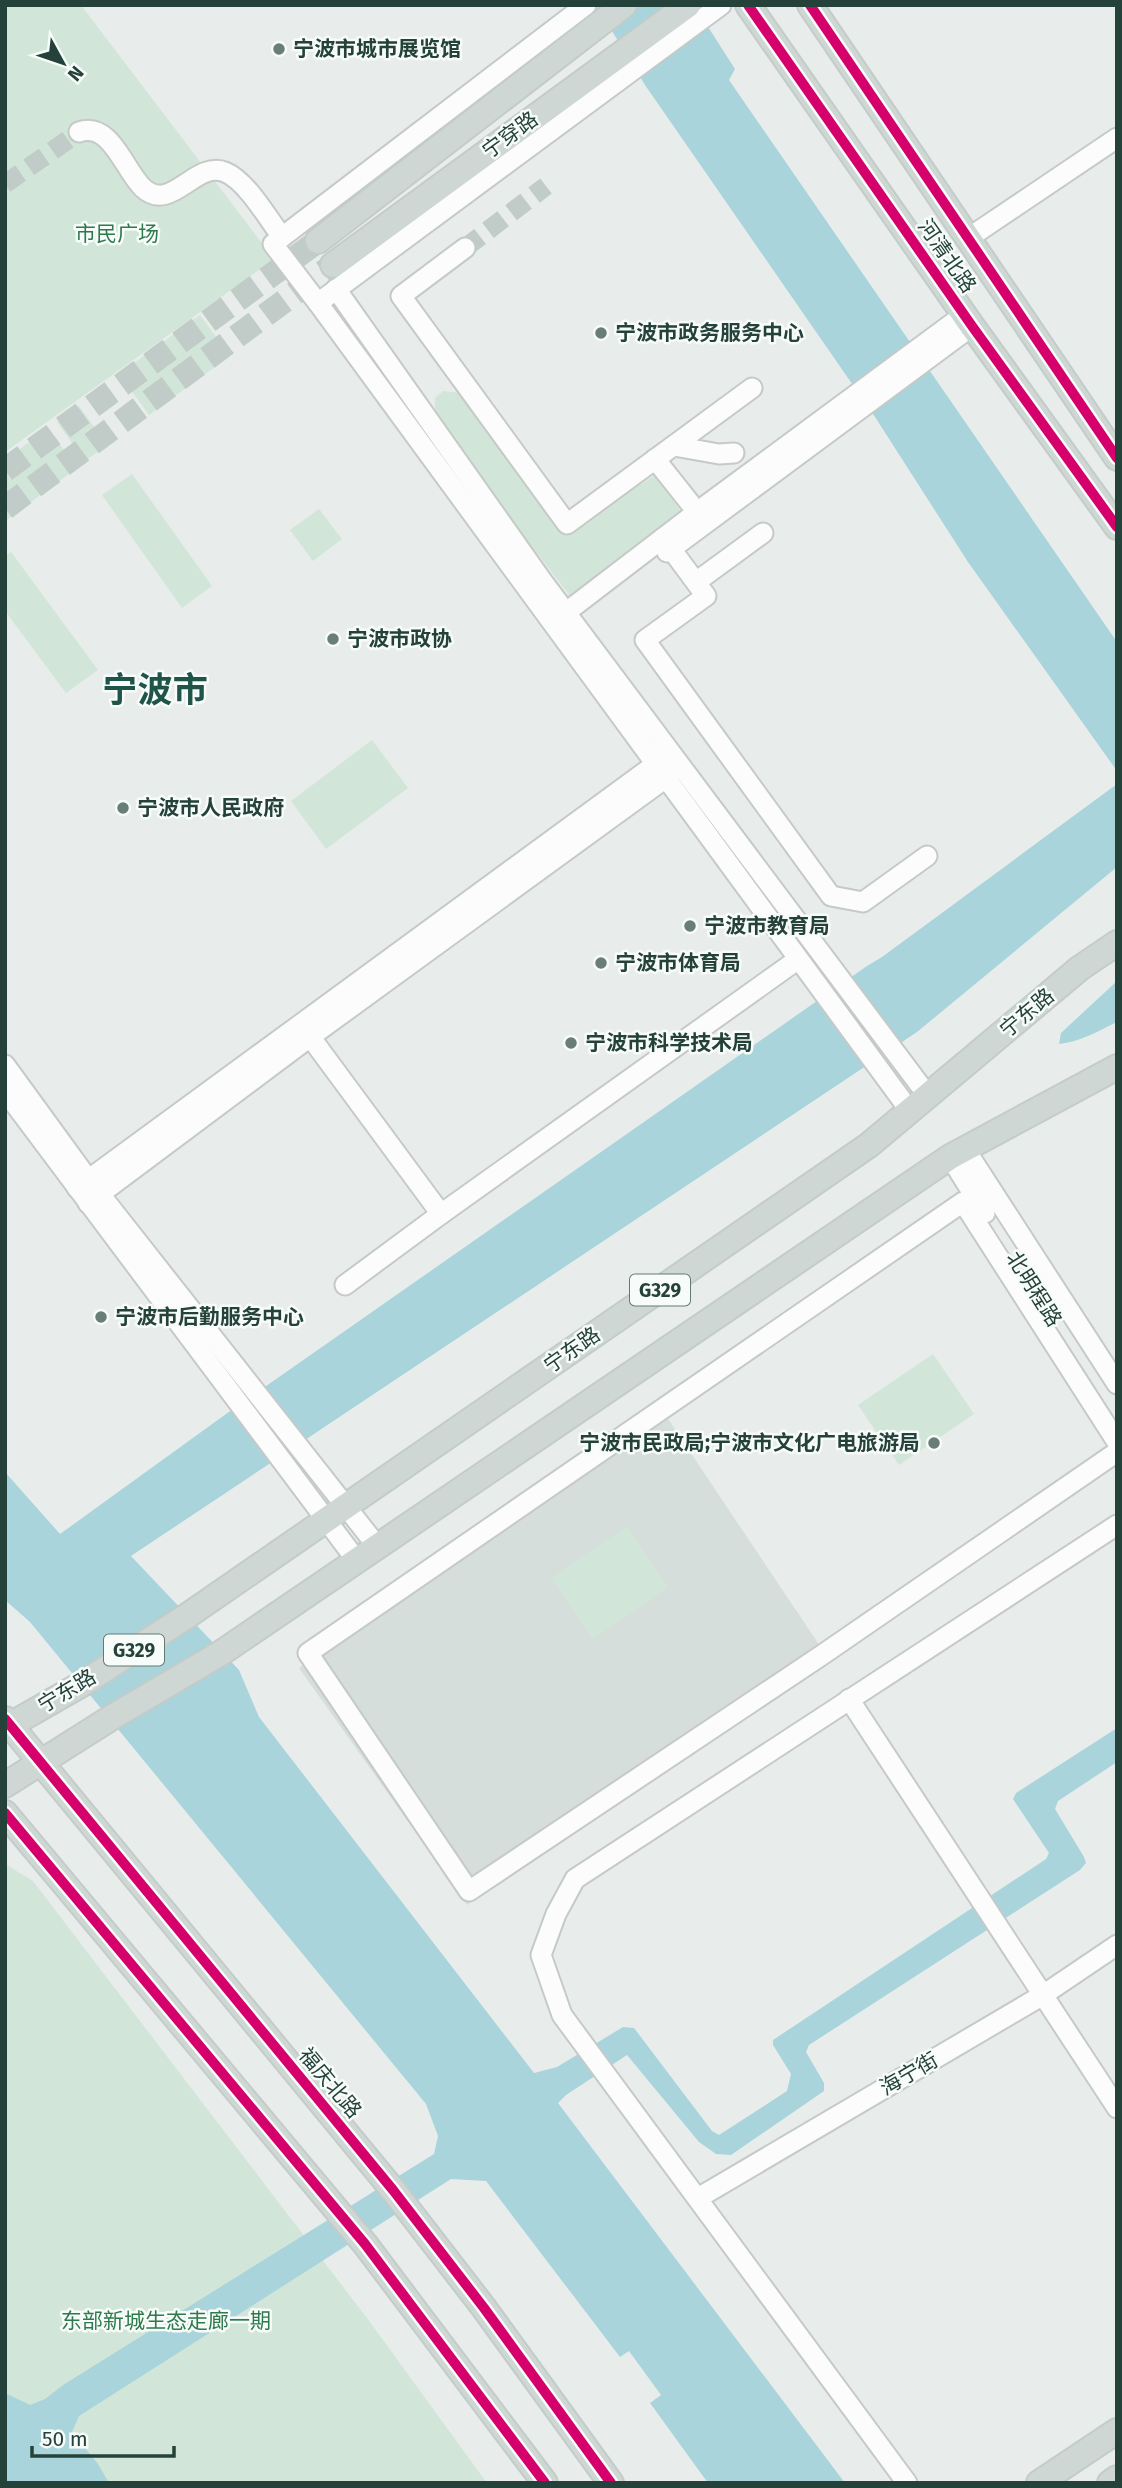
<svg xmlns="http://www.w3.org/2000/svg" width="1122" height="2488" font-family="'Fira Sans','Noto Sans SC',sans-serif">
	<rect width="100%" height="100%" fill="#e8edeb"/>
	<polygon fill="#d6dedb" points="668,1419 820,1646 819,1666 467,1905 299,1668"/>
	<g fill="#d1e6d8">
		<polygon points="5,5 81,5 274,259 5,452"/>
		<polygon points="200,315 230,356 149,415 119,374"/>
		<polygon points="443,391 461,393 566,532 654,476 684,515 570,596 435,420 435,398"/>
		<polygon points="79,406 107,445 85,461 57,422"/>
		<polygon points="48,428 77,468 5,521 5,460"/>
		<polygon points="132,474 212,586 182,608 102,495"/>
		<polygon points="319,509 342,539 313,561 290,530"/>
		<polygon points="11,552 98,670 66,693 5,611 5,556"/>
		<polygon points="372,740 408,788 326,849 291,801"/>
		<polygon points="933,1354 974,1414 899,1465 858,1405"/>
		<polygon points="627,1527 668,1587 593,1639 552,1578"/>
		<polygon points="5,1864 33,1881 370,2322 487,2483 5,2483"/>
	</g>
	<g fill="#a9d4db">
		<polygon points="596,5 694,5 735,69 729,80 1117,642 1117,771 968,562 875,417 645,85"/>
		<polygon points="1117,784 1117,867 917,1032 131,1556 239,1670 259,1717 534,2073 557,2067 623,2027 634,2028 712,2131 719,2135 787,2091 791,2074 773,2045 773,2040 1046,1859 1049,1853 1013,1799 1016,1793 1117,1728 1117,1762 1058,1801 1055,1809 1084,1857 1086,1863 1080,1870 809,2045 806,2052 824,2083 824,2091 731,2155 716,2154 699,2142 627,2055 566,2095 558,2103 845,2483 708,2483 650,2403 661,2395 629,2351 620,2357 486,2181 451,2179 79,2416 72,2432 98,2464 109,2483 5,2483 5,2393 30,2405 45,2399 63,2385 434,2154 438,2136 426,2104 30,1622 5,1600 5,1472 60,1534 226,1414 867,966 882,957"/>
		<path d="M1117 981V1022C1098 1031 1080 1042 1059 1044L1061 1033Z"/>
	</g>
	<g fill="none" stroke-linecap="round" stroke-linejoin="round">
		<g stroke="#c1cbc8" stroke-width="19" stroke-dasharray="19 10" stroke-linecap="butt">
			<polyline points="5,184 79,132"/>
			<polyline points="465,248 546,186"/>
		</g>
		<g stroke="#c1cbc8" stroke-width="24" stroke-dasharray="24 12" stroke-linecap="butt">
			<polyline points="5,470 318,241"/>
			<polyline points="5,508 333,265"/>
		</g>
		<g stroke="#c5cac8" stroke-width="23">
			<g id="minor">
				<polyline points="586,5 273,244 318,303 721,5"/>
				<path d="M79 132C111 121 124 170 143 188 171 214 195 160 225 172 247 181 268 219 282 237"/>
				<polyline points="967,239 1117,138"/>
				<polyline points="465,248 401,296 567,524 752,388"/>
				<polyline points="336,289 543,582 928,1096"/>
				<polyline points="318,303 910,1111"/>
				<polyline points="674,446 719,454 734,453"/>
				<polyline points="655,459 697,512"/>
				<polyline points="663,538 706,596 645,640 831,896 863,902 927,856"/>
				<polyline points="667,552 972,326"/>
				<polyline points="696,582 763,533"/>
				<polyline points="556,620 697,512 965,314"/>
				<polyline points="303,1027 441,1214"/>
				<polyline points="5,1065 88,1179 377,1546"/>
				<polyline points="5,1091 357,1561"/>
				<polyline points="965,1149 1117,1384"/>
				<polyline points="950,1157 985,1213"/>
				<polyline points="77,1188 664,758"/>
				<polyline points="88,1203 310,1037 674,772"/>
				<polyline points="345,1285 441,1214 797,960"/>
				<polyline points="1117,1442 963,1202 308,1653 469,1891 822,1655 1117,1452"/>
				<polyline points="849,1699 1117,2108"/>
				<polyline points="698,2198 1043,1995 1117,1945"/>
				<polyline points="907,2483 562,2015 541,1955 556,1914 575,1879 1117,1525"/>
			</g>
		</g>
		<g stroke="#c3ccc9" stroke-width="28">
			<g id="major">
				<polyline points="748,5 972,326 1117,527"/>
				<polyline points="810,5 1117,458"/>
				<polyline points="318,241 624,5"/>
				<polyline points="333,265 688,5"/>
				<polyline points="5,1719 393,2190 484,2308 611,2483"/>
				<polyline points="5,1728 82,1684 187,1616 869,1145 1080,968 1117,943"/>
				<polyline points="5,1785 114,1716 221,1653 950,1157 1117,1067"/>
				<polyline points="5,1813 365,2244 545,2483"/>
				<polyline points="1039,2483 1117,2431"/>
				<polyline points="1110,2483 1117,2478"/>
			</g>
		</g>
		<use href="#minor" stroke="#fcfcfc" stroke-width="19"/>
		<use href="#major" stroke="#cfd7d5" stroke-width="24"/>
		<g stroke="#f7fbf9" stroke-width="15">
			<g id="cycleway">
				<polyline points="748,5 972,326 1117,527"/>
				<polyline points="810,5 1117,458"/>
				<polyline points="5,1719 393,2190 484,2308 611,2483"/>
				<polyline points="5,1813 365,2244 545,2483"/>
			</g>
		</g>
		<use href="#cycleway" stroke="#d6006c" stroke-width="10"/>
	</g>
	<g fill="#697e78" stroke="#f7fbf9" stroke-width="2.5">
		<circle cx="279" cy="49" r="7"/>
		<circle cx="601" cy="333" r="7"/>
		<circle cx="333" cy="639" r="7"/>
		<circle cx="123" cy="808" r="7"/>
		<circle cx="690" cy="926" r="7"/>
		<circle cx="601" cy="963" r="7"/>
		<circle cx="571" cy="1043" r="7"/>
		<circle cx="101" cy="1317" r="7"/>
		<circle cx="934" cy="1443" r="7"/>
	</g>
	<g text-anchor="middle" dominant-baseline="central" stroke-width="5" stroke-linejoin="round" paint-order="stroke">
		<g fill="#f7fbf9" stroke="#637a73" stroke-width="2">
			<rect x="630" y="1274.5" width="60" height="31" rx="5"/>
			<rect x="104" y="1634.5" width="60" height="31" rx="5"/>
		</g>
		<g font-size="19" font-weight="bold" fill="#24423a">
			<text x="660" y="1290">G329</text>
			<text x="134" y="1650">G329</text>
		</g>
		<g font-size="21" font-weight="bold" fill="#24423a" stroke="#f7fbf9" text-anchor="start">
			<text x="293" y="49">宁波市城市展览馆</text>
			<text x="615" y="333">宁波市政务服务中心</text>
			<text x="347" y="639">宁波市政协</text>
			<text x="137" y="808">宁波市人民政府</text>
			<text x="704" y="926">宁波市教育局</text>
			<text x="615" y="963">宁波市体育局</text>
			<text x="585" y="1043">宁波市科学技术局</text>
			<text x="115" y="1317">宁波市后勤服务中心</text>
			<text x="920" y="1443" text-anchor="end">宁波市民政局;宁波市文化广电旅游局</text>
		</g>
		<g font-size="21" fill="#24423a" stroke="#f7fbf9">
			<text transform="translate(510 135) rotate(-36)">宁穿路</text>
			<text transform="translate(947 256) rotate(55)">河清北路</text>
			<text transform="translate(1027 1013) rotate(-40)">宁东路</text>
			<text transform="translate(1034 1289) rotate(58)">北明程路</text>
			<text transform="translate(572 1350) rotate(-35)">宁东路</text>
			<text transform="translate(67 1691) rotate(-31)">宁东路</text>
			<text transform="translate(909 2074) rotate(-30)">海宁街</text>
			<text transform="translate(330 2083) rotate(50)">福庆北路</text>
		</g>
		<g font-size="21" fill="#2d7a4b" stroke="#f7fbf9">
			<text x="117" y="234">市民广场</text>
			<text x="166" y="2321">东部新城生态走廊一期</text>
		</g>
		<g font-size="35" font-weight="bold" fill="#1f5548" stroke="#f7fbf9">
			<text x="155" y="690">宁波市</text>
		</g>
	</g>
	<rect width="1122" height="2488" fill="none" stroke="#24423a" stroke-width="14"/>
	<g transform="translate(63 63) rotate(130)" stroke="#f7fbf9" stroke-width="5" paint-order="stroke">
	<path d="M0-5L12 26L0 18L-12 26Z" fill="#24423a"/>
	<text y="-10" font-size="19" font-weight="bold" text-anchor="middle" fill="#24423a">N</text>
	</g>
	<path d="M32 2446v10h142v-10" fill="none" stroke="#24423a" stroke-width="3.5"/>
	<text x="42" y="2446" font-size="21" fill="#24423a" stroke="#f7fbf9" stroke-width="5" paint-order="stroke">50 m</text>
</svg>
